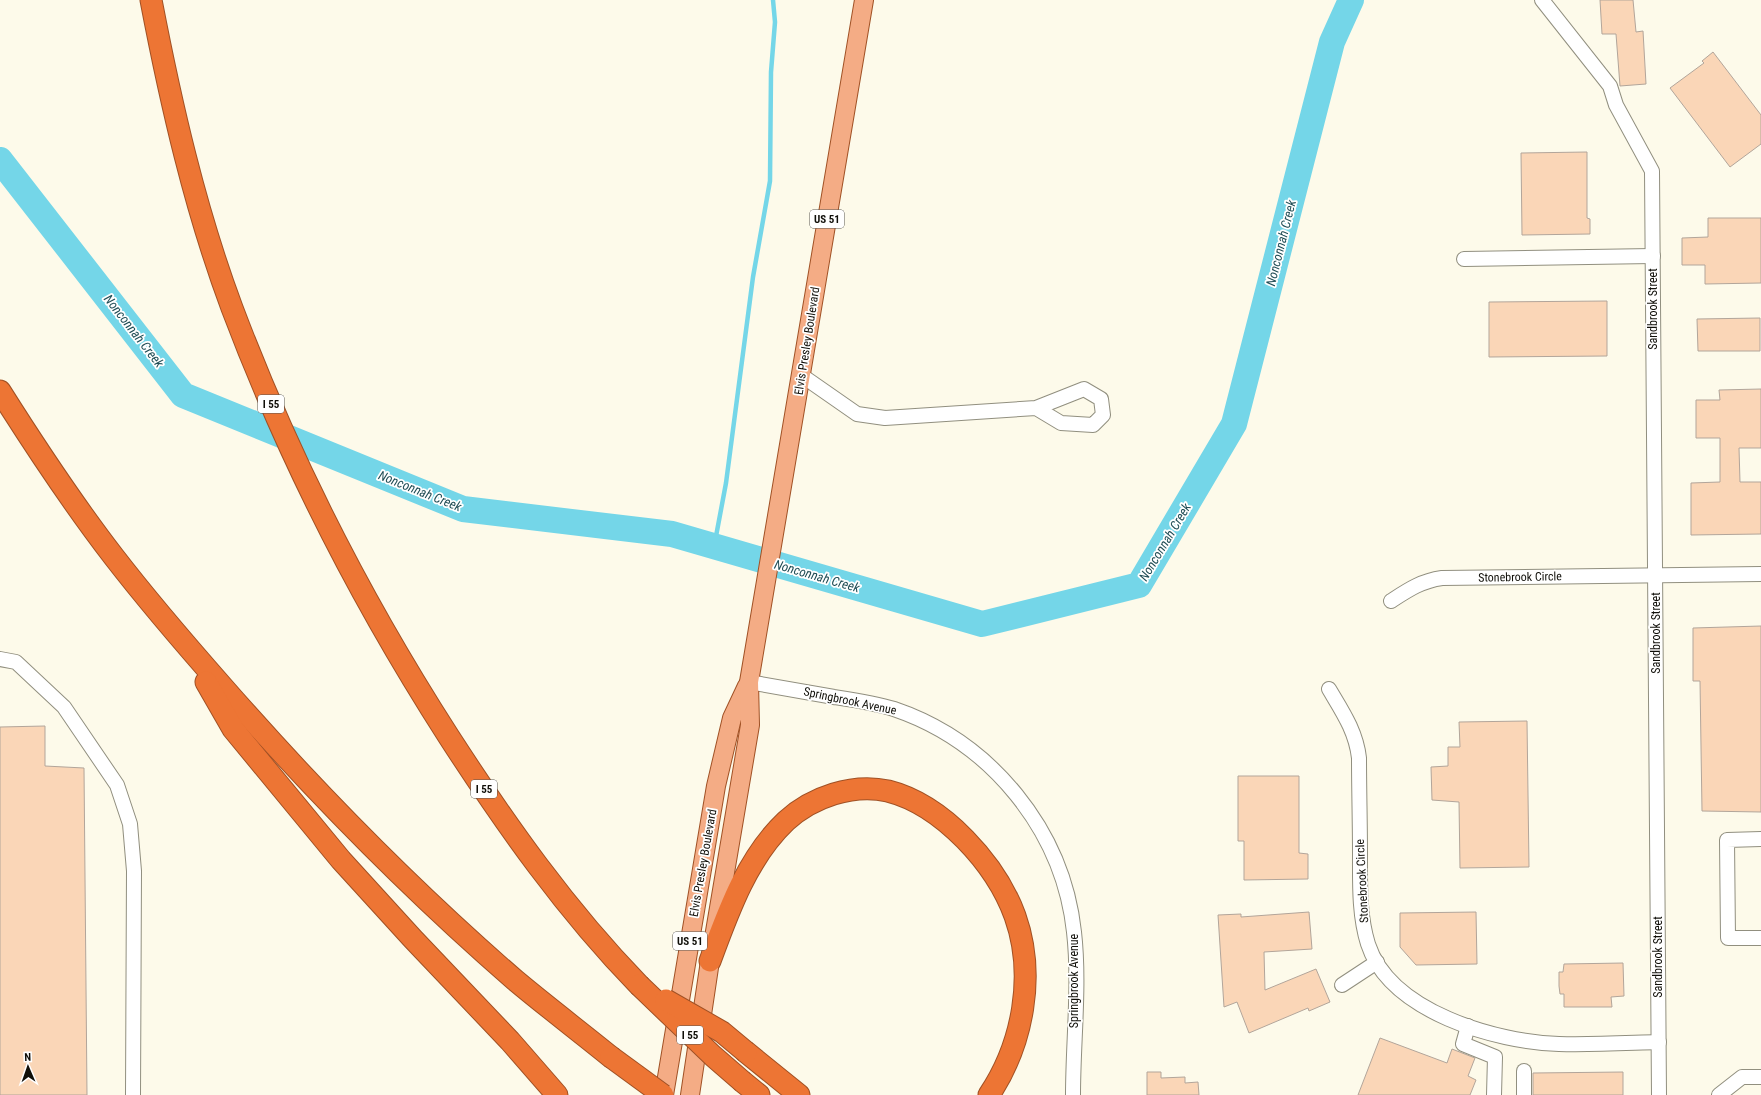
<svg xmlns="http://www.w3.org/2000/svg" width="1761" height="1095" font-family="'Roboto Condensed',sans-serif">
	<rect width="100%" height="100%" fill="#fdfaea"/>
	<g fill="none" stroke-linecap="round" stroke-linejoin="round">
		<polyline stroke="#74d6e8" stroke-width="4.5" points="714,547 726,483 753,277 770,181 771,72 775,22 773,0"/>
		<polyline stroke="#74d6e8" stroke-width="26" points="0,160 183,395 463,509 672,534 982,624 1139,585 1234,424 1332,42 1351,0"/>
	</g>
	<g fill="#fad6b7" stroke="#b2a59a">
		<polygon points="1600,0 1633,0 1636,32 1643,31 1646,84 1620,86 1616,34 1602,34"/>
		<polygon points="1713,52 1761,115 1761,144 1730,167 1670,88 1704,63 1702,61"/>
		<polygon points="1587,152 1587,218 1590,219 1590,234 1522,235 1521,153"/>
		<polygon points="1708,218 1761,218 1761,283 1705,284 1705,265 1682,265 1682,238 1708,237"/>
		<polygon points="1607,301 1607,356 1489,357 1489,302"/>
		<polygon points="1760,318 1760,351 1698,351 1697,319"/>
		<polygon points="1761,389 1761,448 1739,448 1740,482 1761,482 1761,534 1691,535 1691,483 1720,482 1720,438 1696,438 1696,400 1720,400 1719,390"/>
		<polygon points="1761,626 1761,812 1702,811 1700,681 1693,681 1693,628"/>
		<polygon points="1527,721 1529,867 1460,868 1459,802 1432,800 1431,767 1448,766 1448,747 1460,747 1459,722"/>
		<polygon points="45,726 45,766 84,768 87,1095 0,1095 0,727"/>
		<polygon points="1238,776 1299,776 1299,853 1308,854 1308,879 1244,880 1244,841 1238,841"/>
		<polygon points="1309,912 1312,949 1264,952 1265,990 1316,969 1330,1002 1309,1011 1308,1008 1249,1033 1237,1002 1224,1007 1218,915 1241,914 1241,917"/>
		<polygon points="1476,912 1477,964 1416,965 1400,947 1400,913"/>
		<polygon points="1623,963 1624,996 1611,997 1612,1007 1564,1007 1564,994 1560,994 1559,986 1559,972 1563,972 1564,964"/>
		<polygon points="1380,1038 1447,1063 1452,1049 1475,1058 1468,1076 1476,1080 1470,1095 1358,1095"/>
		<polygon points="1147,1072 1161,1072 1161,1078 1185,1077 1185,1083 1198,1082 1199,1095 1147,1095"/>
		<polygon points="1623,1072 1623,1095 1533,1095 1533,1073"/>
	</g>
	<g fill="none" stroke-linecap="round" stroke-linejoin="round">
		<g stroke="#918f7f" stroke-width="16">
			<g id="minor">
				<polyline points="1542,0 1610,86 1616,105 1652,171 1659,1095"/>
				<polyline points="1464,259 1653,256"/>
				<polyline points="801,375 857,414 885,418 1036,408 1061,423 1093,425 1103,415 1101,399 1084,389 1036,408"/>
				<path d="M1391 601C1408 590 1421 581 1442 578L1761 574"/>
				<polyline points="0,659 16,662 64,707 117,785 130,824 134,871 133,1095"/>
				<path d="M749 682C778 687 806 692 834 697 854 700 875 703 894 709 991 742 1063 830 1074 932 1080 984 1073 1042 1073 1095"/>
				<path d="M1329 689C1342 711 1356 731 1359 758 1359 790 1360 822 1360 854 1360 884 1359 915 1368 944 1390 1012 1496 1042 1559 1044 1592 1045 1626 1043 1659 1042"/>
				<polyline points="1761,839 1727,840 1728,938 1761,938"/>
				<polyline points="1342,985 1377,962"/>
				<polyline points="1468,1026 1463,1044 1495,1057 1494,1095"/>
				<polyline points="1524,1071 1524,1095"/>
				<polyline points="1719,1095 1742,1077 1761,1077"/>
			</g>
		</g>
		<g stroke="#a05125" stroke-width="20">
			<g id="major">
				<polyline points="664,1095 716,786 732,718 747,686"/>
				<polyline points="690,1095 710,961 750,725 749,682 864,0"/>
			</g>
		</g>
		<g stroke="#a05125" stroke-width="23">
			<g id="highway">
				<path d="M151 0C171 104 195 209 232 308 289 459 362 602 449 737 506 825 566 910 639 985"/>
				<path d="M0 391C36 448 73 504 114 557 148 601 185 644 222 686 313 790 410 889 515 980 546 1006 579 1031 611 1057"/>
				<polyline points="206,682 233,729 341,860 413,939 510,1041 557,1095"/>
				<path d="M710 961C728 912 747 858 786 821 812 797 853 783 888 791 943 805 996 864 1015 916 1036 975 1023 1044 989 1095"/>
				<polyline points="746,1052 799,1095"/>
				<polyline points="743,1082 759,1095"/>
			</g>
		</g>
		<use href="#minor" stroke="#fff" stroke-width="14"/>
		<use href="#major" stroke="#f4ac85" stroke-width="18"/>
		<use href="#highway" stroke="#ed7534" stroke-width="21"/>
		<g stroke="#a05125" stroke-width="23" stroke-linecap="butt">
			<g id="highway-bridge">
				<polyline points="639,985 713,1056 743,1082"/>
				<polyline points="666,1000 722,1032 746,1052"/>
				<polyline points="611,1057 663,1095"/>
			</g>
		</g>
		<use href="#highway-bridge" stroke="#ed7534" stroke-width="21"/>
	</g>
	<g text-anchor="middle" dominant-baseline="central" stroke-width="3.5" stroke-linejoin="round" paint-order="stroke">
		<g fill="#fff" stroke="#585753" stroke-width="1">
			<rect x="810" y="210" width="34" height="18" rx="3"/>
			<rect x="258" y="395" width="26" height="18" rx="3"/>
			<rect x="471" y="780" width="26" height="18" rx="3"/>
			<rect x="673" y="932" width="34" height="18" rx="3"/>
			<rect x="677" y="1026" width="26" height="18" rx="3"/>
		</g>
		<g font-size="11" font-weight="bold" fill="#100f09">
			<text x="827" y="219">US 51</text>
			<text x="271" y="404">I 55</text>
			<text x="484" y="789">I 55</text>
			<text x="690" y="941">US 51</text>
			<text x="690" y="1035">I 55</text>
		</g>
		<g font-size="12" fill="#100f09" stroke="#fff">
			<text transform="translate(1653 309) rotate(-90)">Sandbrook Street</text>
			<text transform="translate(807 341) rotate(-81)">Elvis Presley Boulevard</text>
			<text transform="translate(1520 577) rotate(-1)">Stonebrook Circle</text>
			<text transform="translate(1656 633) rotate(-90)">Sandbrook Street</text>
			<text transform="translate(850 701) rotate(12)">Springbrook Avenue</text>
			<text transform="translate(703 863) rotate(-80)">Elvis Presley Boulevard</text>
			<text transform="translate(1362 881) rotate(-93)">Stonebrook Circle</text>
			<text transform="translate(1658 957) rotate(-90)">Sandbrook Street</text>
			<text transform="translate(1074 981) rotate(-90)">Springbrook Avenue</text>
		</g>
		<g font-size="13" font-style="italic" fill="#204d55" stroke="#fff">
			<text transform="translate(1281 243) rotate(-76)">Nonconnah Creek</text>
			<text transform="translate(134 331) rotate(52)">Nonconnah Creek</text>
			<text transform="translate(420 491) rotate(22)">Nonconnah Creek</text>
			<text transform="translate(1165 542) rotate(-59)">Nonconnah Creek</text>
			<text transform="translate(817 576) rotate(16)">Nonconnah Creek</text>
		</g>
	</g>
	<g transform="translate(28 1067) rotate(358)" stroke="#ffffff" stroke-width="3" paint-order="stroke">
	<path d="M0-3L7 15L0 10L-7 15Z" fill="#100f09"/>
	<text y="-6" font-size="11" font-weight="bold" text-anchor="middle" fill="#100f09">N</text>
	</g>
</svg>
